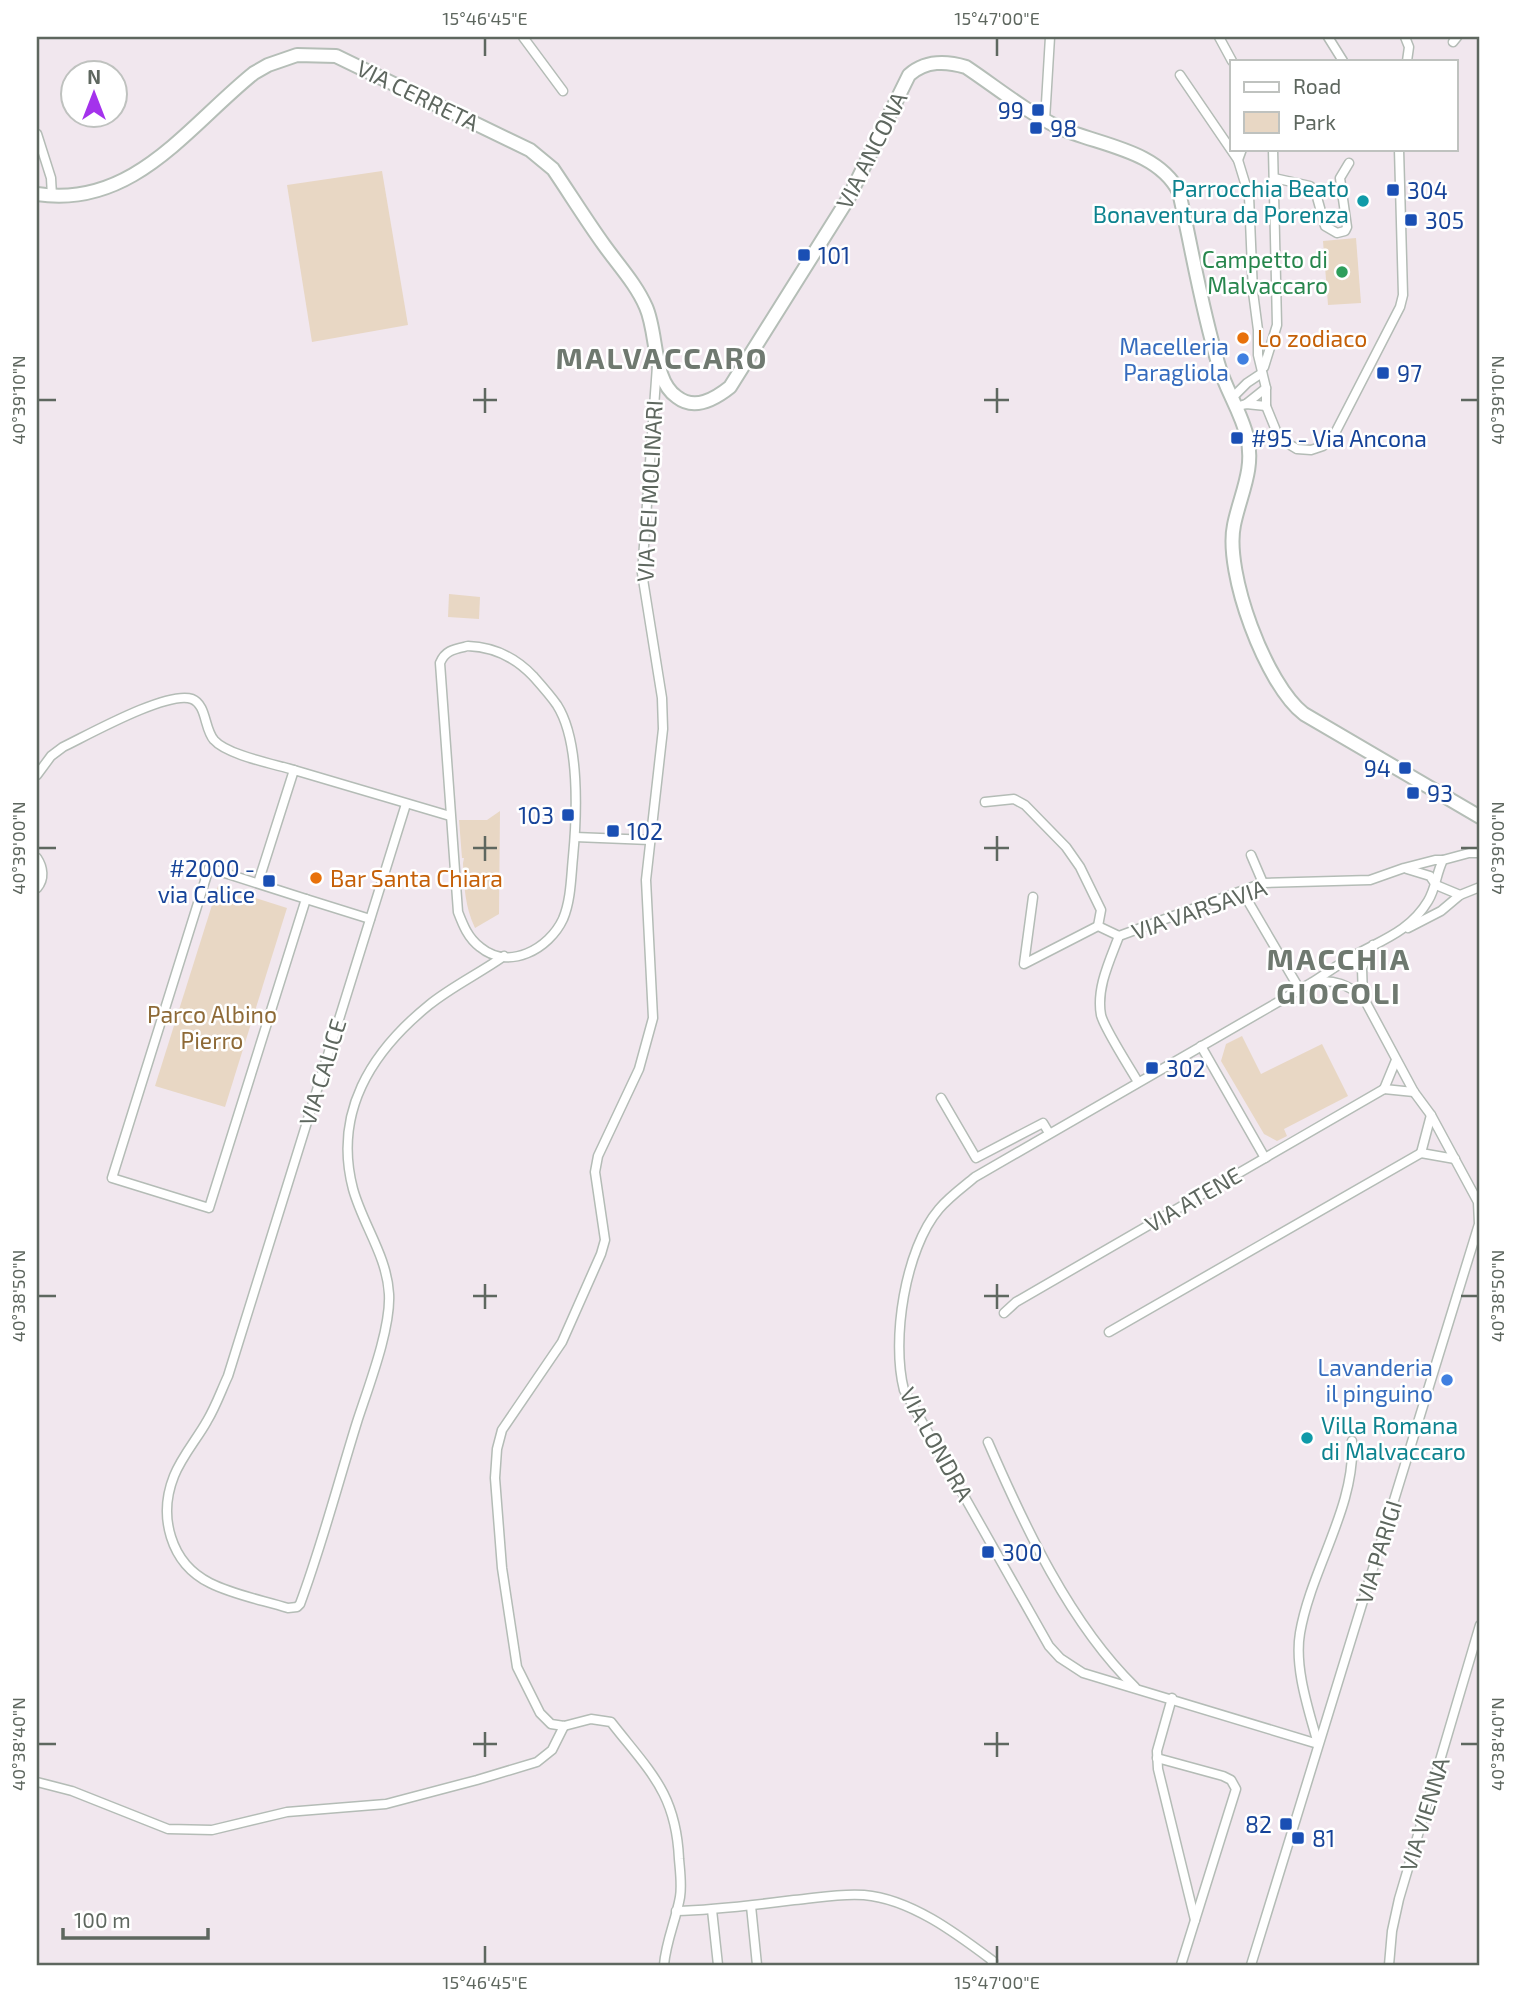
<svg xmlns="http://www.w3.org/2000/svg" width="1517" height="2002" font-family="'Exo 2',sans-serif">
	<rect width="100%" height="100%" fill="#f1e7ee"/>
	<g fill="#e8d7c4">
		<polygon points="382,171 408,325 312,342 287,185"/>
		<polygon points="1356,238 1361,303 1328,305 1323,241"/>
		<polygon points="449,594 480,597 479,619 448,617"/>
		<path d="M500 811 499 914 475 928C465 907 464 886 463 863L464 858H462L459 820H487Z"/>
		<polygon points="218,886 287,908 225,1107 155,1086"/>
		<polygon points="1242,1036 1261,1074 1322,1044 1348,1096 1284,1129 1287,1136 1277,1141 1264,1134 1221,1061 1226,1044"/>
	</g>
	<g fill="none" stroke-linecap="round" stroke-linejoin="round">
		<g stroke="#b4bcb6" stroke-width="11">
			<g id="street">
				<polyline points="523,37 563,91"/>
				<polyline points="1219,37 1232,61"/>
				<polyline points="1328,37 1343,61"/>
				<polyline points="1405,37 1409,47 1407,61"/>
				<polyline points="1453,42 1457,37"/>
				<polyline points="1180,75 1238,160"/>
				<polyline points="1045,120 1050,37"/>
				<polyline points="37,134 51,178 52,196"/>
				<polyline points="1242,149 1238,160 1249,196 1253,292 1258,330 1258,355 1266,388 1266,406 1277,433 1287,443 1297,449 1311,450 1323,446 1332,439 1400,307 1403,295 1399,149"/>
				<polyline points="1274,178 1310,186 1315,190 1325,226 1337,233 1345,231 1347,227 1340,178 1349,163"/>
				<path d="M657 366 642 573 662 698 663 729 646 880 653 1018 639 1069 598 1156 595 1172 605 1240 601 1254 562 1342 502 1430 497 1449 495 1478 502 1568 517 1667 540 1713 551 1724 564 1726 591 1719 611 1722C650 1772 676 1793 679 1859 680 1871 682 1885 680 1897 676 1920 666 1941 664 1965"/>
				<polyline points="1264,367 1277,325 1273,149"/>
				<polyline points="1231,399 1247,383 1262,373"/>
				<polyline points="1246,404 1266,388"/>
				<polyline points="1236,407 1246,404 1266,406"/>
				<path d="M468 646C494 647 515 657 533 676 541 685 550 695 557 705 580 741 577 815 573 857 571 877 571 900 563 919 549 949 509 971 480 947 468 938 463 925 458 912L440 663C445 650 455 649 468 646Z"/>
				<path d="M37 775 51 756 63 747C88 735 168 690 192 699 207 705 204 729 214 740 227 755 274 764 294 770"/>
				<polyline points="985,802 1014,799 1025,805 1066,847 1080,867 1101,910 1098,926"/>
				<path d="M406 804 228 1376C221 1391 216 1406 207 1421 197 1439 182 1456 174 1476 158 1516 170 1563 210 1583 234 1595 262 1600 288 1608L297 1607 300 1604C322 1545 338 1483 357 1422 368 1388 391 1329 389 1294 387 1256 363 1225 353 1189 333 1113 371 1052 429 1005 451 987 480 973 504 956"/>
				<polyline points="575,837 650,840"/>
				<polyline points="1251,855 1263,883"/>
				<path d="M37 858C43 867 45 879 37 888"/>
				<polygon points="209,868 306,899 209,1208 112,1178"/>
				<polyline points="1407,869 1430,876 1436,885 1460,895"/>
				<polyline points="258,883 294,770 450,816"/>
				<polyline points="1242,891 1300,990"/>
				<polyline points="1033,897 1024,964 1098,926 1119,936"/>
				<polyline points="306,899 370,919"/>
				<polyline points="1408,928 1441,911 1460,895 1480,887"/>
				<polyline points="1119,936 1263,883 1370,880 1404,868 1435,860 1443,860"/>
				<path d="M1119 936C1110 960 1096 988 1101 1015 1104 1028 1130 1068 1138 1082"/>
				<polyline points="1346,960 1356,961 1362,968 1363,997"/>
				<polyline points="1362,968 1373,945"/>
				<polyline points="1201,1046 1265,1158"/>
				<polyline points="1384,1089 1396,1060"/>
				<polyline points="1384,1089 1414,1092"/>
				<polyline points="941,1098 976,1158 1043,1123 1049,1133"/>
				<polyline points="1421,1153 1431,1115"/>
				<polyline points="1421,1153 1455,1159"/>
				<polyline points="1004,1313 1016,1302 1384,1089"/>
				<polyline points="1109,1332 1421,1153"/>
				<path d="M988 1442C1024 1525 1070 1624 1135 1687"/>
				<polyline points="1172,1698 1157,1751 1158,1769 1195,1920"/>
				<path d="M1318 1744 1083 1673 1060 1658 1049 1646 904 1390C891 1340 905 1249 939 1209 949 1197 963 1187 975 1177L1311 983C1324 975 1336 966 1348 959 1378 941 1409 933 1428 901 1436 888 1436 874 1443 860L1469 853H1480"/>
				<path d="M1318 1744C1309 1711 1294 1668 1300 1633 1311 1569 1356 1506 1352 1441"/>
				<polyline points="1157,1758 1223,1776 1231,1780 1236,1789 1181,1965"/>
				<polyline points="37,1782 72,1791 168,1829 212,1830 287,1812 386,1804 477,1780 537,1762 552,1750 564,1726"/>
				<polyline points="751,1906 757,1965"/>
				<polyline points="712,1910 718,1965"/>
				<path d="M676 1911C716 1910 755 1905 794 1900 817 1898 841 1893 864 1895 911 1899 957 1934 993 1961L991 1965"/>
				<path d="M1251 1965 1479 1224 1478 1202 1431 1115 1414 1092 1363 997C1348 985 1334 979 1315 982"/>
				<polyline points="1389,1965 1392,1931 1399,1899 1480,1625"/>
			</g>
		</g>
		<g stroke="#b5beb7" stroke-width="16">
			<path id="secondary" d="M37 194C133 209 188 126 254 73L268 65 297 55 336 56 530 150 553 169C570 194 586 220 604 245 619 266 636 284 646 307 658 334 652 380 677 397 695 411 715 399 730 387L848 199 909 75C926 60 946 61 966 67 996 87 1025 111 1058 127 1097 145 1157 149 1179 192 1192 249 1201 307 1218 363 1225 389 1241 411 1247 437 1255 469 1240 495 1234 525 1224 572 1266 685 1304 714L1480 817"/>
		</g>
		<use href="#street" stroke="#fff" stroke-width="8"/>
		<use href="#secondary" stroke="#fff" stroke-width="12"/>
	</g>
	<path fill="none" stroke="#5e675f" stroke-width="2.5" d="M485 38V56M997 38V56M485 388V413M997 388V413M38 400H56M473 400H497M984 400H1009M1461 400H1478M485 836V861M997 836V861M38 848H56M473 848H497M984 848H1009M1461 848H1478M485 1284V1309M997 1284V1309M38 1296H56M473 1296H497M984 1296H1009M1461 1296H1478M485 1732V1757M997 1732V1757M38 1744H56M473 1744H497M984 1744H1009M1461 1744H1478M485 1946V1964M997 1946V1964"/>
	<g fill="#1a4fb4" stroke="#fff" stroke-width="2.5">
		<rect x="1031" y="103" width="14" height="14" rx="3.5"/>
		<rect x="1029" y="121" width="14" height="14" rx="3.5"/>
		<rect x="1386" y="183" width="14" height="14" rx="3.5"/>
		<rect x="1404" y="213" width="14" height="14" rx="3.5"/>
		<rect x="797" y="248" width="14" height="14" rx="3.5"/>
		<rect x="1376" y="366" width="14" height="14" rx="3.5"/>
		<rect x="1230" y="431" width="14" height="14" rx="3.5"/>
		<rect x="1398" y="761" width="14" height="14" rx="3.5"/>
		<rect x="1406" y="786" width="14" height="14" rx="3.5"/>
		<rect x="561" y="808" width="14" height="14" rx="3.5"/>
		<rect x="606" y="824" width="14" height="14" rx="3.5"/>
		<rect x="262" y="874" width="14" height="14" rx="3.5"/>
		<rect x="1145" y="1061" width="14" height="14" rx="3.5"/>
		<rect x="981" y="1545" width="14" height="14" rx="3.5"/>
		<rect x="1279" y="1817" width="14" height="14" rx="3.5"/>
		<rect x="1291" y="1831" width="14" height="14" rx="3.5"/>
	</g>
	<g fill="#0f9aa8" stroke="#fff" stroke-width="2.5">
		<circle cx="1363" cy="201" r="7"/>
		<circle cx="1307" cy="1438" r="7"/>
	</g>
	<circle fill="#2e9e5b" stroke="#fff" stroke-width="2.5" cx="1342" cy="272" r="7"/>
	<g fill="#e8710a" stroke="#fff" stroke-width="2.5">
		<circle cx="1243" cy="338" r="7"/>
		<circle cx="316" cy="878" r="7"/>
	</g>
	<g fill="#3f7fe0" stroke="#fff" stroke-width="2.5">
		<circle cx="1243" cy="359" r="7"/>
		<circle cx="1447" cy="1380" r="7"/>
	</g>
	<g text-anchor="middle" dominant-baseline="central" stroke-width="5" stroke-linejoin="round" paint-order="stroke">
		<g font-size="23" fill="#5e675f" stroke="#fff">
			<text transform="translate(418 95) rotate(26)">VIA CERRETA</text>
			<text transform="translate(871 150) rotate(-63)">VIA ANCONA</text>
			<text transform="translate(649 491) rotate(-87)">VIA DEI MOLINARI</text>
			<text transform="translate(1199 909) rotate(-19)">VIA VARSAVIA</text>
			<text transform="translate(322 1072) rotate(-73)">VIA CALICE</text>
			<text transform="translate(1193 1199) rotate(-30)">VIA ATENE</text>
			<text transform="translate(937 1444) rotate(61)">VIA LONDRA</text>
			<text transform="translate(1378 1552) rotate(-73)">VIA PARIGI</text>
			<text transform="translate(1424 1814) rotate(-73)">VIA VIENNA</text>
		</g>
		<g font-size="23" fill="#164399" stroke="#fff" text-anchor="start">
			<text x="1024" y="110" text-anchor="end">99</text>
			<text x="1050" y="128">98</text>
			<text x="1407" y="190">304</text>
			<text x="1425" y="220">305</text>
			<text x="818" y="255">101</text>
			<text x="1397" y="373">97</text>
			<text x="1251" y="438">#95 - Via Ancona</text>
			<text x="1391" y="768" text-anchor="end">94</text>
			<text x="1427" y="793">93</text>
			<text x="554" y="815" text-anchor="end">103</text>
			<text x="627" y="831">102</text>
			<text x="255" y="868" text-anchor="end">#2000 -<tspan x="255" dy="26">via Calice</tspan></text>
			<text x="1166" y="1068">302</text>
			<text x="1002" y="1552">300</text>
			<text x="1272" y="1824" text-anchor="end">82</text>
			<text x="1312" y="1838">81</text>
		</g>
		<g font-size="23" fill="#0d838f" stroke="#fff" text-anchor="end">
			<text x="1349" y="188">Parrocchia Beato<tspan x="1349" dy="26">Bonaventura da Porenza</tspan></text>
			<text x="1321" y="1425" text-anchor="start">Villa Romana<tspan x="1321" dy="26">di Malvaccaro</tspan></text>
		</g>
		<g font-size="23" fill="#27864d" stroke="#fff" text-anchor="end">
			<text x="1328" y="259">Campetto di<tspan x="1328" dy="26">Malvaccaro</tspan></text>
		</g>
		<g font-size="23" fill="#c56008" stroke="#fff" text-anchor="start">
			<text x="1257" y="338">Lo zodiaco</text>
			<text x="330" y="878">Bar Santa Chiara</text>
		</g>
		<g font-size="23" fill="#366cbe" stroke="#fff" text-anchor="end">
			<text x="1229" y="346">Macelleria<tspan x="1229" dy="26">Paragliola</tspan></text>
			<text x="1433" y="1367">Lavanderia<tspan x="1433" dy="26">il pinguino</tspan></text>
		</g>
		<g font-size="23" fill="#8e6a37" stroke="#fff">
			<text x="212" y="1014">Parco Albino<tspan x="212" dy="26">Pierro</tspan></text>
		</g>
		<g font-size="30" font-weight="bold" letter-spacing="2" fill="#6f7970" stroke="#fff">
			<text x="662" y="357">MALVACCARO</text>
			<text x="1339" y="958">MACCHIA<tspan x="1339" dy="34">GIOCOLI</tspan></text>
		</g>
	</g>
	<rect width="1517" height="2002" fill="none" stroke="#ffffff" stroke-width="77"/>
	<rect x="1230" y="60" width="228" height="91" fill="#ffffff" stroke="#bfc2bf" stroke-width="2"/>
	<rect x="1244" y="82" width="35" height="10" fill="#ffffff" stroke="#bfc2bf" stroke-width="2"/>
	<text x="1293" y="94" font-size="21" fill="#5e675f">Road</text>
	<rect x="1244" y="112" width="35" height="21" fill="#e8d7c4" stroke="#bfc2bf" stroke-width="2"/>
	<text x="1293" y="130" font-size="21" fill="#5e675f">Park</text>
	<g transform="translate(94 94)"><circle r="33" fill="#ffffff" stroke="#bfc2bf" stroke-width="2"/>
	<path d="M0-5L12 26L0 18L-12 26Z" fill="#a432ec"/>
	<text y="-10" font-size="19" font-weight="bold" text-anchor="middle" fill="#5e675f">N</text>
	</g>
	<path d="M63 1928v10h145v-10" fill="none" stroke="#5e675f" stroke-width="3.5"/>
	<text x="74" y="1928" font-size="21" fill="#5e675f" stroke="#ffffff" stroke-width="5" paint-order="stroke">100 m</text>
	<rect x="38" y="38" width="1440" height="1926" fill="none" stroke="#5e675f" stroke-width="2.5"/>
	<g font-size="18" text-anchor="middle" fill="#5e675f">
		<text x="485" y="25">15°46'45"E</text>
		<text x="997" y="25">15°47'00"E</text>
		<text transform="translate(19 400) rotate(-90)" y="6">40°39'10"N</text>
		<text transform="translate(1498 400) rotate(-90)" y="6">40°39'10"N</text>
		<text transform="translate(19 848) rotate(-90)" y="6">40°39'00"N</text>
		<text transform="translate(1498 848) rotate(-90)" y="6">40°39'00"N</text>
		<text transform="translate(19 1296) rotate(-90)" y="6">40°38'50"N</text>
		<text transform="translate(1498 1296) rotate(-90)" y="6">40°38'50"N</text>
		<text transform="translate(19 1744) rotate(-90)" y="6">40°38'40"N</text>
		<text transform="translate(1498 1744) rotate(-90)" y="6">40°38'40"N</text>
		<text x="485" y="1989">15°46'45"E</text>
		<text x="997" y="1989">15°47'00"E</text>
	</g>
</svg>
